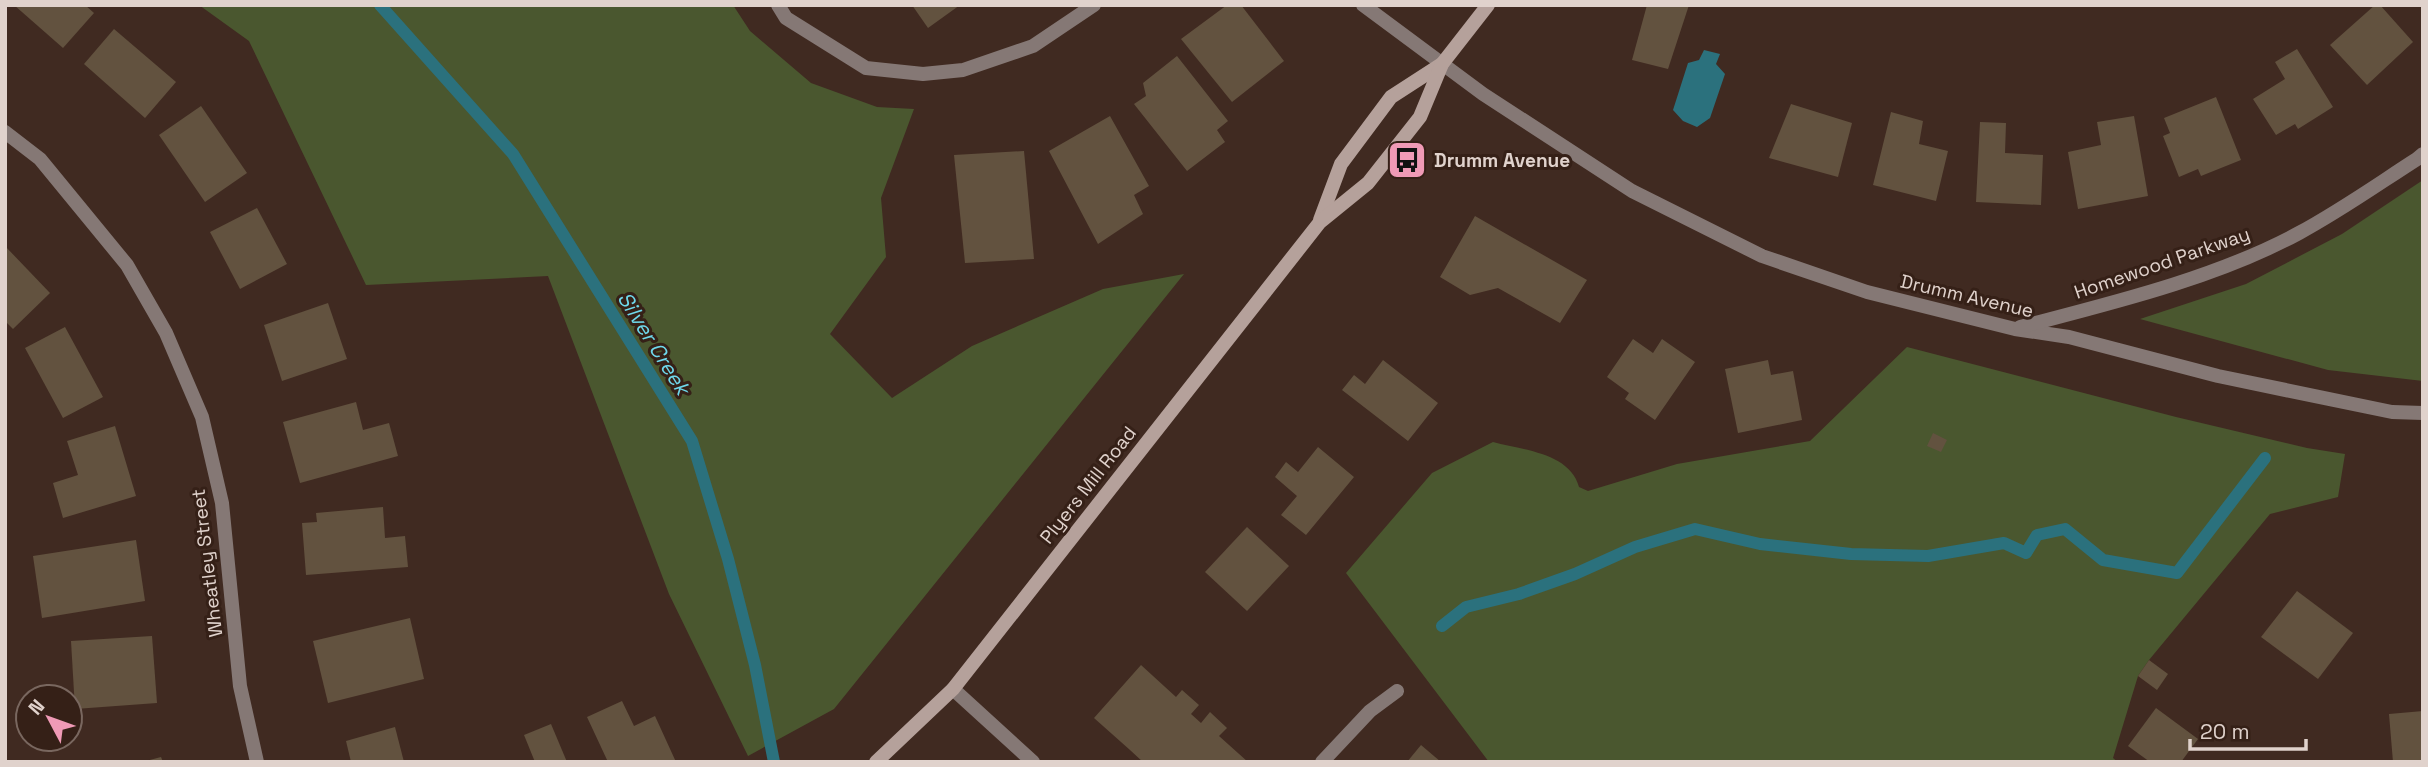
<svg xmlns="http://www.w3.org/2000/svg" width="2428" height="767" font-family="'Space Grotesk',sans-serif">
	<rect width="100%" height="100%" fill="#402a21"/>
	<g fill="#4a572f">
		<polygon points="199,5 733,5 750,31 811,83 877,107 914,109 881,198 886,257 830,334 892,398 972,346 1103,289 1184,274 834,709 748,756 669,594 548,276 366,285 249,41"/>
		<polygon points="2423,180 2423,381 2328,370 2140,319 2246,284 2342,234"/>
		<path d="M1907 347 2176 417 2307 448 2345 454 2338 497 2270 514 2149 660 2138 676 2113 758 2118 762H1489L1346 573 1432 473 1493 442C1523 450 1570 453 1579 487L1588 491 1677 464 1810 441Z"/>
	</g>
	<polygon fill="#2b717d" points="1704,50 1720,54 1716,64 1725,74 1710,118 1697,127 1683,121 1673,110 1688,63 1699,60"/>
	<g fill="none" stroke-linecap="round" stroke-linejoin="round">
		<g stroke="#2b717d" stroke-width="12">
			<polyline points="380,5 513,154 692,441 728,559 755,665 774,762"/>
			<polyline points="1442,626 1466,607 1519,594 1575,574 1635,547 1695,529 1760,544 1851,554 1928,556 2004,543 2026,553 2037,535 2065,529 2103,560 2177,573 2265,458"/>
		</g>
	</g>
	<g fill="#62523f">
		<polygon points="14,5 85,5 94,13 63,48"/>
		<polygon points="912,5 960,5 928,28"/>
		<polygon points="1227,5 1241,5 1284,61 1232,102 1181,39"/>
		<polygon points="1647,5 1689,5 1668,69 1632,60"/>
		<polygon points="2375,5 2380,5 2413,42 2367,85 2330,45"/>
		<polygon points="114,29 176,82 145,118 84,64"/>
		<polygon points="2297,49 2333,107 2298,129 2295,124 2276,135 2253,99 2285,79 2275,62"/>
		<polygon points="1177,56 1228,121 1217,130 1225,142 1187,171 1134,104 1146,96 1143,83"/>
		<polygon points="2216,97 2241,160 2201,176 2198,169 2179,177 2163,136 2170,133 2164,118"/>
		<polygon points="1791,104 1852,123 1838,177 1769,158"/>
		<polygon points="201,106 247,173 205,202 159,135"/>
		<polygon points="1891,112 1923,121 1919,144 1948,151 1936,201 1873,185"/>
		<polygon points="1110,116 1149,186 1134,195 1143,214 1098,244 1049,151"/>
		<polygon points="2134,116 2148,196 2078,209 2068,152 2101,145 2097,122"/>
		<polygon points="1980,122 2006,123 2005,153 2043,155 2041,205 1976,202"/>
		<polygon points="1024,151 1034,259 965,263 954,155"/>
		<polygon points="257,208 287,264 240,289 210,232"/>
		<polygon points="1475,216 1587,280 1560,323 1498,288 1470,295 1440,277"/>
		<polygon points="5,246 50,293 13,329 5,321"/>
		<polygon points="328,303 347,359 282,381 264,325"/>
		<polygon points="65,327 103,397 63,418 25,348"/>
		<polygon points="1633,339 1653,353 1662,339 1695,362 1655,420 1625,399 1629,393 1607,377"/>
		<polygon points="1383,360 1438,403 1408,441 1342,390 1354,375 1365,384"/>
		<polygon points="1768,360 1771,375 1793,371 1802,420 1738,433 1725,369"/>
		<polygon points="356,402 363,430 389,423 398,456 300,483 283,422"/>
		<polygon points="115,426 136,496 63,518 53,483 78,475 67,441"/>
		<polygon points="1933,433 1947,440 1941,452 1927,446"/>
		<polygon points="1318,447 1354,477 1306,535 1281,515 1297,496 1275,477 1286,462 1298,472"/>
		<polygon points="383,507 385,538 405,536 408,567 306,575 302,523 317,522 316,513"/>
		<polygon points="1247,527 1289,566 1247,611 1205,572"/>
		<polygon points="136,540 145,601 42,618 33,556"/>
		<polygon points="2297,591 2353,633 2318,679 2261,637"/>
		<polygon points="410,618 424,679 328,703 313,641"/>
		<polygon points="152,636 157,703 75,709 71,641"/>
		<polygon points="2149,660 2168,674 2157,690 2138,676"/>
		<polygon points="1141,665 1176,697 1182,690 1199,705 1191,714 1201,723 1210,712 1227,728 1219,736 1248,762 1143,762 1130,750 1094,718"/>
		<polygon points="622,701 634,726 655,716 676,762 608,762 587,717"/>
		<polygon points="2156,708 2198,739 2181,762 2150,762 2128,746"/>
		<polygon points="2423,711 2423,762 2393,762 2389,714"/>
		<polygon points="551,724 567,762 535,762 524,735"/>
		<polygon points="395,727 404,762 351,762 346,741"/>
		<polygon points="1421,745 1441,762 1407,762"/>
		<polygon points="161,757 163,762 146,762 146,761"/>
	</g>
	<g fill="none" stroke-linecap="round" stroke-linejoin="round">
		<g stroke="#857875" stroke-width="14">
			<polyline points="778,5 786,18 866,68 923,74 963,70 1033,46 1094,5"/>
			<polyline points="1363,5 1483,94 1632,191 1762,256 1867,292 2015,329 2069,337 2218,376 2392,412 2423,413"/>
			<polyline points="5,132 40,159 127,265 166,333 202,417 222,503 240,686 257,762"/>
			<path d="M2020 327C2112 303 2216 278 2299 233 2340 211 2378 184 2417 159L2423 154"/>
			<polyline points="953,689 1033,762"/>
			<polyline points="1322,762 1370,711 1397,691"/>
		</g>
		<g stroke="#b5a19b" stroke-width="14">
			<polyline points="1320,220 1341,164 1391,97 1442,64"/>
			<polyline points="876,762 953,689 1320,222 1368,183 1420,117 1442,64 1488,5"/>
		</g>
	</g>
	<defs>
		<g id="bus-square" transform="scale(2.0125)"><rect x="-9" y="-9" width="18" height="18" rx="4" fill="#f09ab6" stroke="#352017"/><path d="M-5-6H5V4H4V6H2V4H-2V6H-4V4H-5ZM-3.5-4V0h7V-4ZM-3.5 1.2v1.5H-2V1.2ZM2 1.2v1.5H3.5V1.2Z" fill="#111"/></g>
	</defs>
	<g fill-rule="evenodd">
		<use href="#bus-square" x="1407" y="160"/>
	</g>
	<g text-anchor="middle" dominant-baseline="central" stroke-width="6" stroke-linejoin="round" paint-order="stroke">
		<g font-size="19" font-weight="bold" fill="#e0d2cc" stroke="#352017" text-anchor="start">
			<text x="1434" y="160">Drumm Avenue</text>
		</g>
		<g font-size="19" fill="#e0d2cc" stroke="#352017">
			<text transform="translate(2162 263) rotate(-19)">Homewood Parkway</text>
			<text transform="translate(1967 296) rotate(13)">Drumm Avenue</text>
			<text transform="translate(1088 485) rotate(-52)">Plyers Mill Road</text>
			<text transform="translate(207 563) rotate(-97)">Wheatley Street</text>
		</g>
		<g font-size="21" font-style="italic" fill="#6fd8eb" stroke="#352017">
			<text transform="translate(654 343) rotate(58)">Silver Creek</text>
		</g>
	</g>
	<rect width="2428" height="767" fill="none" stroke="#e0d2cc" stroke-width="14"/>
	<g transform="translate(49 718) rotate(311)"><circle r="33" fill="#352017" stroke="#79675f" stroke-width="2"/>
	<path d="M0-5L12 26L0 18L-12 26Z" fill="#f09ab6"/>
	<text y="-10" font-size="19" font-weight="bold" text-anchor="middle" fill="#e0d2cc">N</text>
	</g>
	<path d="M2190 739v10h116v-10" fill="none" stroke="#e0d2cc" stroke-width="3.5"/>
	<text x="2200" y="739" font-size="21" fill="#e0d2cc" stroke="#352017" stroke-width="5" paint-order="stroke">20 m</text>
</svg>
